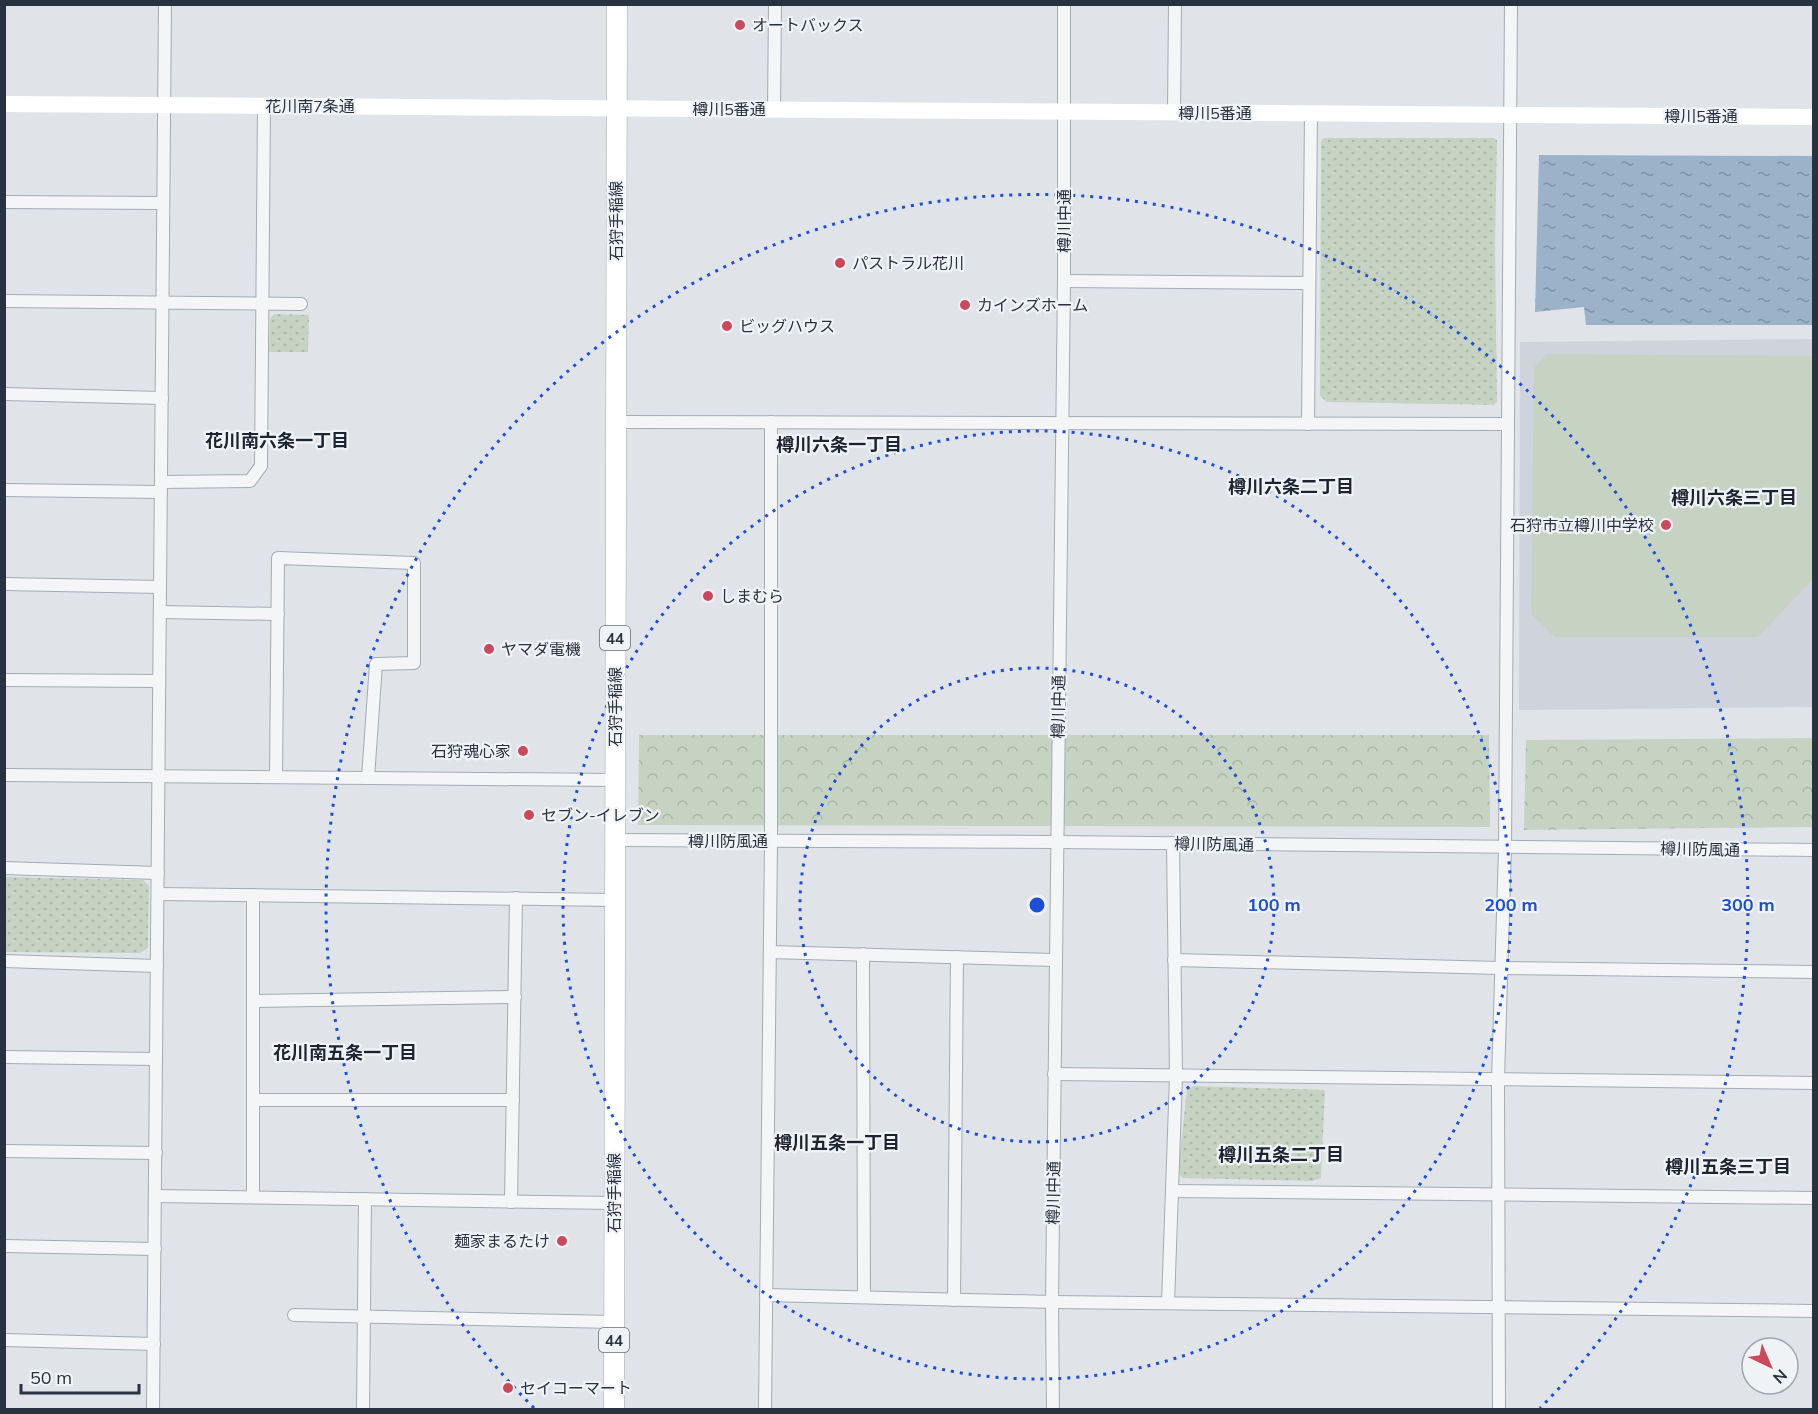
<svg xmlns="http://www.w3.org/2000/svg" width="1818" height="1414" font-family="Mulish,'Noto Sans JP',sans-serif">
	<defs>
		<pattern id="forest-crowns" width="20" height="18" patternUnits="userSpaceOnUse" patternTransform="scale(1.5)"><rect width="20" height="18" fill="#c6d3c2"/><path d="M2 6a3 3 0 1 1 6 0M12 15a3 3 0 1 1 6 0" fill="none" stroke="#aab6a8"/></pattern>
		<pattern id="park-dots" width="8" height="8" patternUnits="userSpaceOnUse" patternTransform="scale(1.5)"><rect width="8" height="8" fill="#c6d3c2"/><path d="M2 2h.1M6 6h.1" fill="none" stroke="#aab6a8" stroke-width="1.8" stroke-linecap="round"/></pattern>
		<pattern id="water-ripples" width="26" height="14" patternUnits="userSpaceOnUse" patternTransform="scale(1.5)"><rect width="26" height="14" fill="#9cb2c8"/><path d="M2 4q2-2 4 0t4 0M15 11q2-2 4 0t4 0" fill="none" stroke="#7f91a4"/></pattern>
	</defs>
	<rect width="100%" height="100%" fill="#e0e4e9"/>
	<polygon fill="#cfd3db" points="1813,339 1813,707 1519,710 1520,342"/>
	<polygon fill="#c6d3c2" points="1546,354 1813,356 1813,579 1758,637 1555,637 1531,614 1534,368"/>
	<g fill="url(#forest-crowns)">
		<polygon points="639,735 1489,735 1490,827 638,825"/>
		<polygon points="1813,738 1813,827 1524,830 1526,740"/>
	</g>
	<g fill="url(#park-dots)">
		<polygon points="1324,138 1494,138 1497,140 1495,245 1497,402 1494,405 1327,402 1320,396 1321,141"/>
		<polygon points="274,314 309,315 308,352 269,352 270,319"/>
		<polygon points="5,877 143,880 149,886 148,948 140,953 5,952"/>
		<polygon points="1194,1086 1325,1090 1321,1178 1313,1181 1182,1178 1178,1172 1187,1089"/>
	</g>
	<polygon fill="url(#water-ripples)" points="1539,155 1813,156 1813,325 1586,325 1584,307 1535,312"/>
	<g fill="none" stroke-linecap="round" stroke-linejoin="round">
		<g stroke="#a5abb3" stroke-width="14">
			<g id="street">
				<polyline points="774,110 775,4"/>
				<polyline points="1174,113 1175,4"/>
				<polyline points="4,202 163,203"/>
				<polyline points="1064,281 1309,283"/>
				<polyline points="4,301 301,304"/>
				<polyline points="4,394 162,398"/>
				<polyline points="615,422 1508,424"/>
				<polyline points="1308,424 1311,114"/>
				<polyline points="161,482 250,481 261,466 264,106"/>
				<polyline points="4,490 161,492"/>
				<polyline points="4,584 160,587"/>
				<polyline points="160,612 278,614"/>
				<polyline points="4,680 159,681"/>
				<polyline points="4,775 615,780"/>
				<polyline points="276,777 278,558 414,563 414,663 376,664 368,778"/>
				<polyline points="615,840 1056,842 1814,850"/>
				<polyline points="4,868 158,873"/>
				<polyline points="158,894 614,900"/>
				<polyline points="770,952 1055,960"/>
				<polyline points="863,954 864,1297"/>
				<polyline points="1174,960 1501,968 1814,972"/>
				<polyline points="4,961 157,966"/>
				<polyline points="253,1001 515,997"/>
				<polyline points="4,1057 156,1059"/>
				<polyline points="1054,1074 1814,1083"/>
				<polyline points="253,1100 513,1100"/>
				<polyline points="4,1151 156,1153"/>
				<polyline points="1172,1191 1814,1198"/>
				<polyline points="155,1196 614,1203"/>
				<polyline points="253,1197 253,895"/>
				<polyline points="511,1202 516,898"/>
				<polyline points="4,1246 155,1249"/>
				<polyline points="766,1295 1052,1302 1814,1311"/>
				<polyline points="954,1300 957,957"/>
				<polyline points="1168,1303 1176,1076 1173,843"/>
				<polyline points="294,1315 614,1322"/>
				<polyline points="4,1340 154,1344"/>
				<polyline points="153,1410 165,4"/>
				<polyline points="363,1410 365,1199"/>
				<polyline points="765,1410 771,841 771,422"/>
				<polyline points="1053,1410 1052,1302 1064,281 1064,4"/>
				<polyline points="1499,1410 1498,1080 1505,847 1511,4"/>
			</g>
		</g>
		<g stroke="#a0a8b4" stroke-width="21">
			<polyline id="primary" points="614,1410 617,4"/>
		</g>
		<use href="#street" stroke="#f3f5f7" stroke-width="12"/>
		<polyline stroke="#fff" stroke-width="16" points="4,104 1814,117"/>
		<use href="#primary" stroke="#fff" stroke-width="20"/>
	</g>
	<g fill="none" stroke="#1d4ed8" stroke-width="3" stroke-dasharray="3 6">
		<circle cx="1037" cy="905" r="237"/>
		<circle cx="1037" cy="905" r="474"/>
		<path d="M534 1408A711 711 0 1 1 1540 1408"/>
	</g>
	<g fill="#ca495d" stroke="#f0f3f6" stroke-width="2">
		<circle cx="740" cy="25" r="6"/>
		<circle cx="840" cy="263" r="6"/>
		<circle cx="965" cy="305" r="6"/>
		<circle cx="727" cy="326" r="6"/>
		<circle cx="1666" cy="525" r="6"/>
		<circle cx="708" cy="596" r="6"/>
		<circle cx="489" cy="649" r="6"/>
		<circle cx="523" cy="751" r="6"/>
		<circle cx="529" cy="815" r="6"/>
		<circle cx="562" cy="1241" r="6"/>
		<circle cx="508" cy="1388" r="6"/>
	</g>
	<g text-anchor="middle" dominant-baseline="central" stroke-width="4.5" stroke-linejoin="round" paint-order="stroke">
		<g fill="#f0f3f6" stroke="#656c77" stroke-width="1.5">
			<rect x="600" y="626" width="30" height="24" rx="4.5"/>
			<rect x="599" y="1328" width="30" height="24" rx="4.5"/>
		</g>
		<g font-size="15" font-weight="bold" fill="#293240">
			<text x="615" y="638">44</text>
			<text x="614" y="1340">44</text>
		</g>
		<g font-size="16" fill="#293240" stroke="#f0f3f6" text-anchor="start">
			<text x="752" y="25">オートバックス</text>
			<text x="852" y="263">パストラル花川</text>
			<text x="977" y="305">カインズホーム</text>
			<text x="739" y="326">ビッグハウス</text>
			<text x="1654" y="525" text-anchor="end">石狩市立樽川中学校</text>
			<text x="720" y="596">しまむら</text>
			<text x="501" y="649">ヤマダ電機</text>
			<text x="511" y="751" text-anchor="end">石狩魂心家</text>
			<text x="541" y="815">セブン-イレブン</text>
			<text x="550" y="1241" text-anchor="end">麺家まるたけ</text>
			<text x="520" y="1388">セイコーマート</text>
		</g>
		<g font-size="16" fill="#293240" stroke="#f0f3f6">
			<text x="310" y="106">花川南7条通</text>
			<text x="729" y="109">樽川5番通</text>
			<text x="1215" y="113">樽川5番通</text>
			<text x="1701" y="116">樽川5番通</text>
			<text transform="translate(616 221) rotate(-90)">石狩手稲線</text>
			<text transform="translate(1064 221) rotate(-90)">樽川中通</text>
			<text transform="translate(615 707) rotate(-90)">石狩手稲線</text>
			<text transform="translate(1058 707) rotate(-89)">樽川中通</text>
			<text x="728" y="841">樽川防風通</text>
			<text transform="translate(1214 844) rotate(1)">樽川防風通</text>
			<text transform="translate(1700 849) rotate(1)">樽川防風通</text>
			<text transform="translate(614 1193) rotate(-90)">石狩手稲線</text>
			<text transform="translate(1053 1193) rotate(-89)">樽川中通</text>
		</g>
		<g font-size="18" font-weight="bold" fill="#1c2331" stroke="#f0f3f6">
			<text x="277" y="440">花川南六条一丁目</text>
			<text x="839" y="444">樽川六条一丁目</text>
			<text x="1291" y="486">樽川六条二丁目</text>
			<text x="1734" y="497">樽川六条三丁目</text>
			<text x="345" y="1052">花川南五条一丁目</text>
			<text x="837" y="1142">樽川五条一丁目</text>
			<text x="1281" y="1154">樽川五条二丁目</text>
			<text x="1728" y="1166">樽川五条三丁目</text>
		</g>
	</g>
	<circle cx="1037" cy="905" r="9" fill="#1d4ed8" stroke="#f0f3f6" stroke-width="3"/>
	<g font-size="18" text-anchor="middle" font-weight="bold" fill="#1d4ed8" stroke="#f0f3f6" stroke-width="4.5" stroke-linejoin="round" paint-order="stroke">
		<text x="1274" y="911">100 m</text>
		<text x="1511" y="911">200 m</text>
		<text x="1748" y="911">300 m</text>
	</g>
	<rect width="1818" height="1414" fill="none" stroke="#293240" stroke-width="12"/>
	<g transform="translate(1770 1366) rotate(136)"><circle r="28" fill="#f0f3f6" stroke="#a0a6ad" stroke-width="1.5"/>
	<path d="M0-4.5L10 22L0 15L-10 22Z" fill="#ca495d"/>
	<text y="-9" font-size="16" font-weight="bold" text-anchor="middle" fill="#293240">N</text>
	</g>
	<path d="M21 1384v9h118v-9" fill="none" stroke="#293240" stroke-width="3"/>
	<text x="30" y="1384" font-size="18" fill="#293240" stroke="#f0f3f6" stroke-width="4.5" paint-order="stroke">50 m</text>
</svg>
